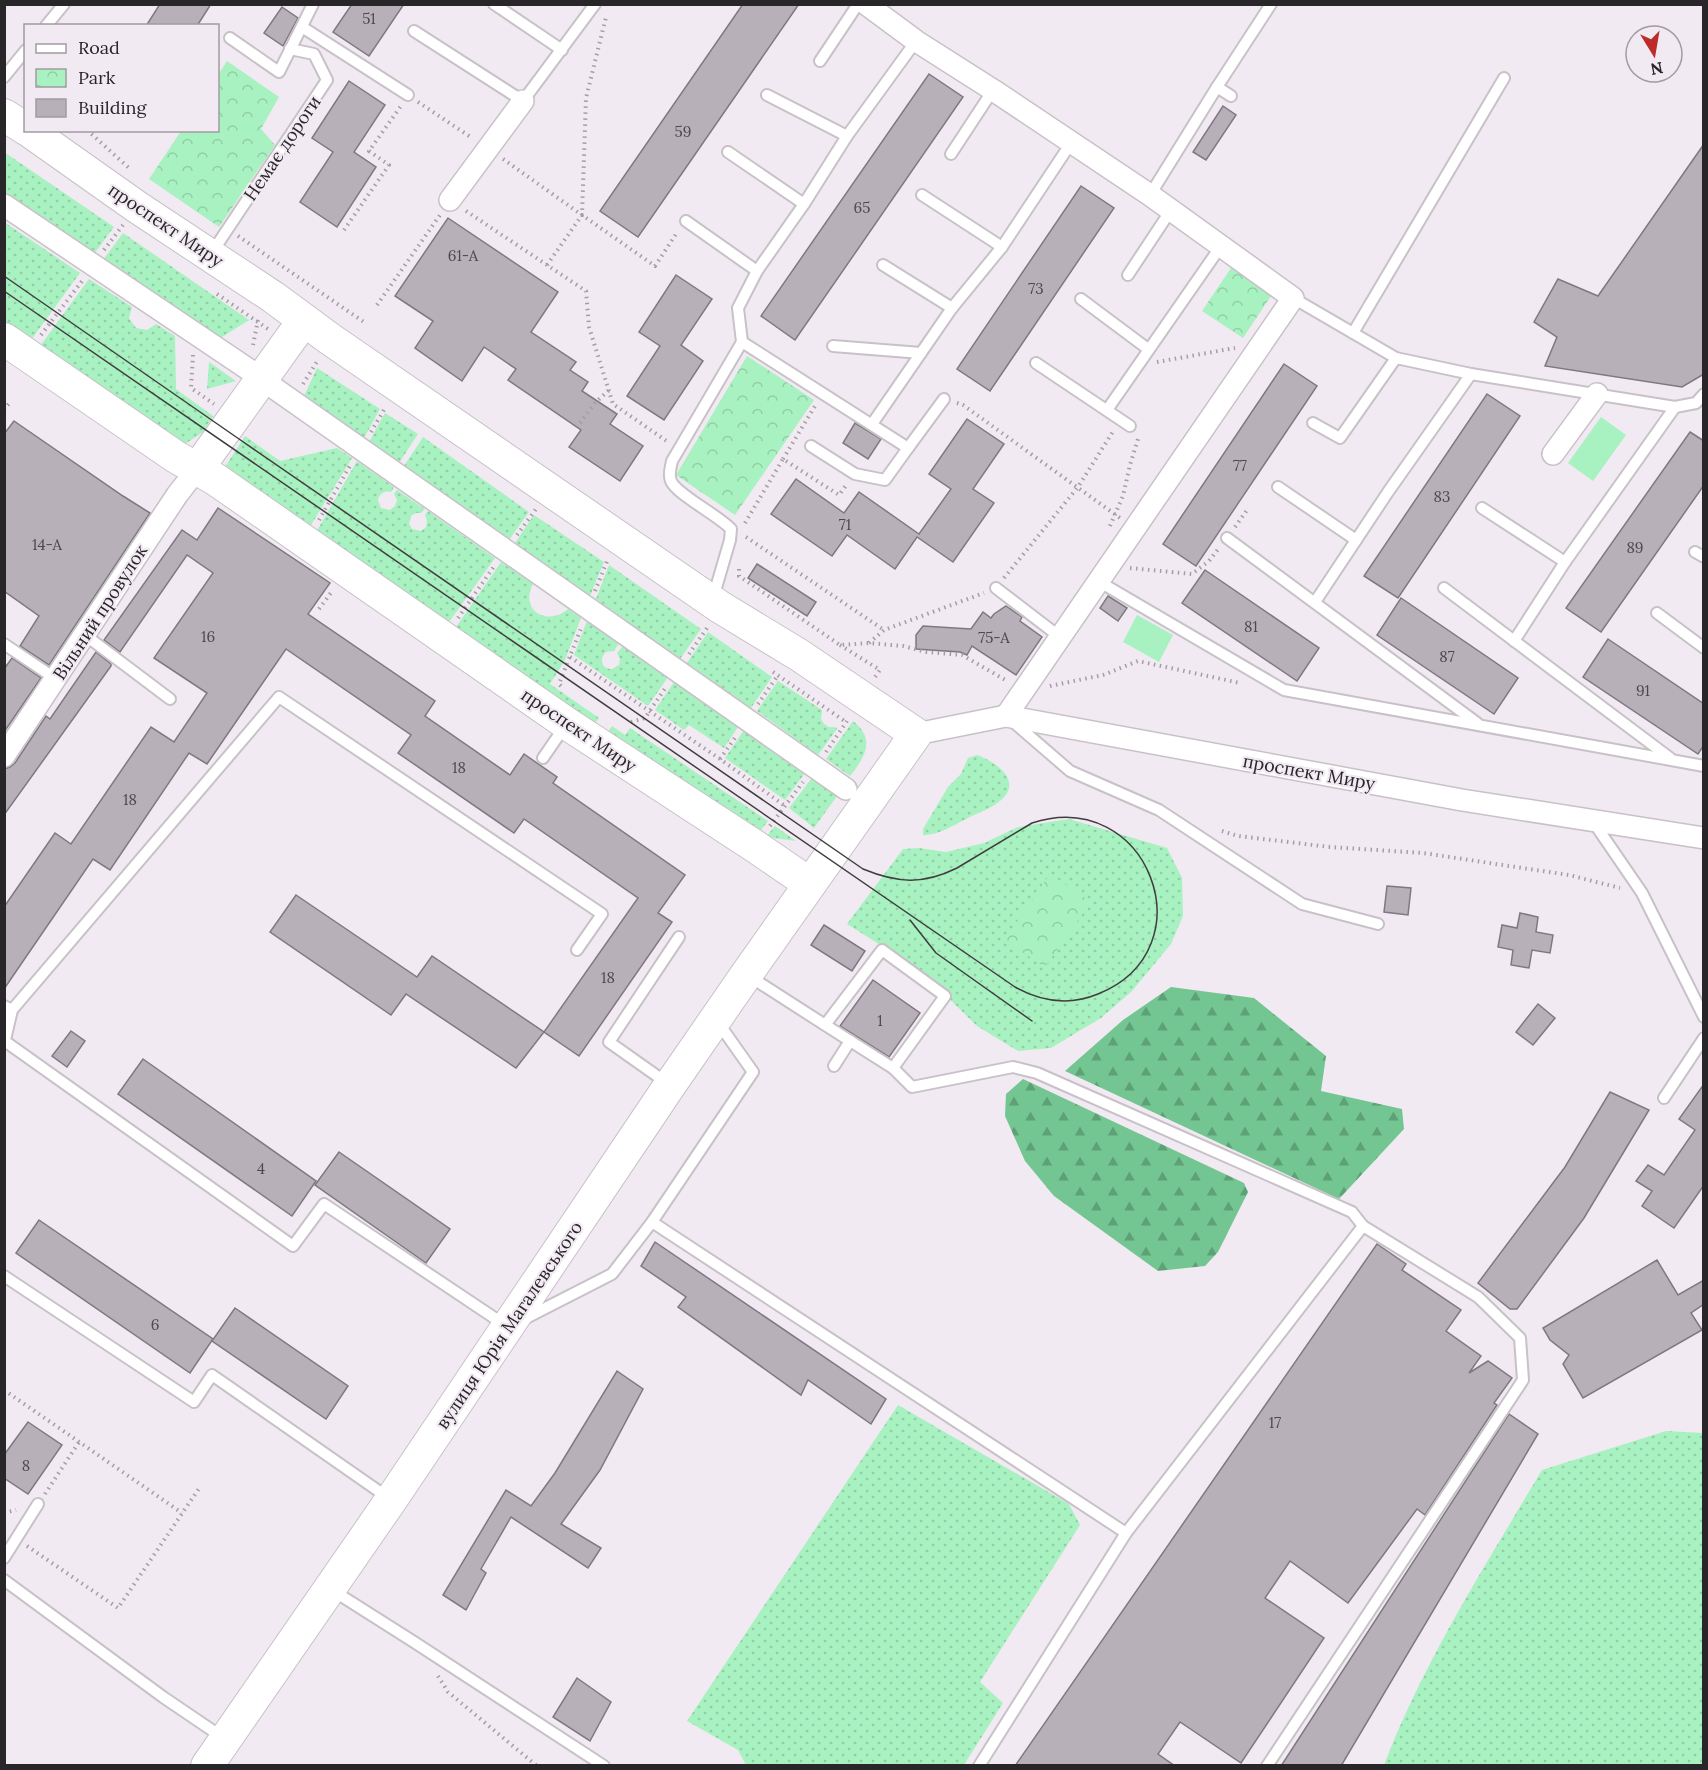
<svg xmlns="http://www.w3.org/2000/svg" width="1708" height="1770" font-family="Lora,serif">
	<defs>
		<pattern id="grass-dots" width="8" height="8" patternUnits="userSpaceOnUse" patternTransform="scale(1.5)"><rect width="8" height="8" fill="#a8f1c0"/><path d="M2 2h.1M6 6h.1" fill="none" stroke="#91cea5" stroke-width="1.8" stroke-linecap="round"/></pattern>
		<pattern id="forest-firs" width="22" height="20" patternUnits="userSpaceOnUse" patternTransform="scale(1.5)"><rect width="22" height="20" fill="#73c691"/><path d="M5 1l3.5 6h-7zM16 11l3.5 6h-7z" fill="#5ea176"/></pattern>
		<pattern id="park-crowns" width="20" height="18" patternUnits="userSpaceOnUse" patternTransform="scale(1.5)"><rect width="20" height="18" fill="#a8f1c0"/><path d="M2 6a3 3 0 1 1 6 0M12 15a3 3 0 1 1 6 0" fill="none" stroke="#91cea5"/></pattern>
	</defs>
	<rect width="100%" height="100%" fill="#f2eaf2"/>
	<g fill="url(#grass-dots)">
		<polygon points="4,152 114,227 94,254 5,193"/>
		<polygon points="4,222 80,273 31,340 5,322"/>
		<polygon points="123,233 249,320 219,339 103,260"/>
		<polygon points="89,279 132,307 129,318 136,328 147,330 156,324 175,336 176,389 213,416 203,432 185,444 40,346"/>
		<polygon points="209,362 236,381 207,389"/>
		<polygon points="317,368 380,409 364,438 304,396"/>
		<polygon points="385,413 418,434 399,463 369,442"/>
		<polygon points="245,436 280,461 337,448 352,458 308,530 229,475 225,467"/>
		<polygon points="423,437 529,512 509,540 404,466"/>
		<path d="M357 461 394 487 391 492C384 490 379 494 378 500L381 508 390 510 395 506 397 500 394 494 397 490 425 509 421 513H416L411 516 409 524 412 529 421 531 426 527 427 521 425 515 428 511 495 558 447 625 315 534Z"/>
		<polygon points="534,515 604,562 590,596 515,543"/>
		<path d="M501 562 533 584C519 610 547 627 568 609L581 618 565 660 550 684 599 718 594 725 454 630Z"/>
		<polygon points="609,565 701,629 680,659 596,599"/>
		<path d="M587 621 619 643 614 651 606 652C599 659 601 669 612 669L619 665 620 659 617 653 623 646 668 677 648 706 574 655Z"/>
		<polygon points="708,632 772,677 751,708 687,663"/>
		<path d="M778 681 822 710 821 719C824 726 829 728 836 727L837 729 818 755 757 711Z"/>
		<polygon points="674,682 738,727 724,748 689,725 684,730 655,710"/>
		<path d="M853 721C876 739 865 757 850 776L826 759Z"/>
		<polygon points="612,726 625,735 630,728 768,821 758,834 607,734"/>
		<polygon points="744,730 805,773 785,800 725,758"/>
		<path d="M977 755C996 762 1024 781 1000 801 991 809 977 813 966 819 954 825 937 836 923 835V829L948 787 961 774 968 758Z"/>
		<polygon points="812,778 837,796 814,828 789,808"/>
		<polygon points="1069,819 1167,848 1182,878 1183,916 1171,944 1132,991 1101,1018 1051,1048 1018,1051 977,1026 920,970 847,924 903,849 919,848 946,852 984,843 1018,827"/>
		<polygon points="775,826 796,841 766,837"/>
		<polygon points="898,1405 1069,1504 1080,1525 980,1682 1003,1703 964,1765 746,1765 738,1750 687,1721"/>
		<path d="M1666 1431 1703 1433V1765H1384C1424 1661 1485 1566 1542 1470Z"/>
	</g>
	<g fill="url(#forest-firs)">
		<polygon points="1171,987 1254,998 1326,1056 1321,1091 1402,1109 1404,1129 1339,1199 1065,1071 1123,1020"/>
		<polygon points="1023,1079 1244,1183 1248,1192 1218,1252 1205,1266 1158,1271 1054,1196 1025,1161 1005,1116 1006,1094"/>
	</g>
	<g fill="url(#park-crowns)">
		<polygon points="227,61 279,97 261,129 275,145 219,227 149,179 181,131 218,130 218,75"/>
		<polygon points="1235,262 1275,290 1243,338 1202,311"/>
		<polygon points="747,356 814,400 735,515 676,475"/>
		<polygon points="1050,874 1091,902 1045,967 1004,940"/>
	</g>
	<g fill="#a8f1c0">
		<polygon points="1601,417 1626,435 1593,481 1568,463"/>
		<polygon points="1137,615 1173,635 1159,662 1123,642"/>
	</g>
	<g fill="#b7b0b8" stroke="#7e7880" stroke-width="1.5">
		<polygon points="160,4 211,4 197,26 146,26"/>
		<polygon points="352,4 404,4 369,56 333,32"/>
		<polygon points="743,4 799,4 638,237 600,211"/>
		<polygon points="282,7 298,18 283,46 264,33"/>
		<polygon points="929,74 963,97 795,340 761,316"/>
		<polygon points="349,81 385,105 354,152 376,167 337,227 300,202 333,152 312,138"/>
		<polygon points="1223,106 1236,115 1206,160 1193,152"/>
		<polygon points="1704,144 1704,374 1682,387 1545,366 1557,337 1534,322 1558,279 1598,296"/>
		<polygon points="1081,186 1114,208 990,391 957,369"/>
		<polygon points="448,218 558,292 531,332 576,362 570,370 588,382 582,391 617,414 610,424 643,446 620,481 569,447 581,430 508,380 516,369 484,347 462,381 415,348 433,321 395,296"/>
		<polygon points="676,275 712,299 681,345 703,361 664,420 627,396 660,346 639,332"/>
		<polygon points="1284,364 1317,386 1196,566 1163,544"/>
		<polygon points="1487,394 1520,416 1398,598 1364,576"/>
		<polygon points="967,419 1004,444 973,489 994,503 953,562 917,537 895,569 847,535 832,556 771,514 796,479 844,513 859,492 919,534 951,489 929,474"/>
		<polygon points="14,421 123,496 150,513 49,665 20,646 39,616 4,591 4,434"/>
		<polygon points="855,423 881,439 868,459 843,443"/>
		<polygon points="1690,432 1704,441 1704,485 1601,632 1566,608"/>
		<polygon points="218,508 330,583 308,614 435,701 425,716 510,775 524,754 557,777 553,783 685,875 658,913 672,922 579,1056 544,1032 638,898 524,819 514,833 398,753 411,735 286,649 207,764 189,753 110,870 93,859 4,989 4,907 55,833 71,844 151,727 174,742 207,693 154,658 213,573 187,555 120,652 104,640 182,530 197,540"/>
		<polygon points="757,564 816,602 807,616 748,578"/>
		<polygon points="1205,570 1319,648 1297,681 1182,603"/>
		<polygon points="1108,596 1127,608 1118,621 1100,608"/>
		<polygon points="1401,598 1518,678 1494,714 1377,635"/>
		<polygon points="1006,606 1022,617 1020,621 1042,637 1016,675 972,646 967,655 960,652 916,649 916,635 923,626 971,629 983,612 991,618 994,614"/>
		<polygon points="1608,639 1704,704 1704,745 1698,754 1583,677"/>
		<polygon points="96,652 111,664 111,666 4,815 4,769 10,767 15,763 46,716 50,719"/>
		<polygon points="12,658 41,678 4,732 4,669"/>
		<polygon points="1387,886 1411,888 1408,915 1384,912"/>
		<polygon points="296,895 417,977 432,956 544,1032 516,1068 406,994 391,1015 270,932"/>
		<polygon points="1520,913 1538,917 1536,932 1553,935 1550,953 1532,950 1529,968 1511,965 1513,950 1498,947 1502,925 1517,928"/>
		<polygon points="824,925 865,951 852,971 811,945"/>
		<polygon points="873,980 920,1013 889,1057 840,1026"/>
		<polygon points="1538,1004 1555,1018 1533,1045 1516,1032"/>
		<polygon points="71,1031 85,1041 67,1067 52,1056"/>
		<polygon points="143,1059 316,1181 292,1216 118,1094"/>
		<polygon points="1704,1084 1704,1185 1674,1228 1642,1206 1652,1191 1636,1181 1648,1165 1664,1175 1695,1130 1679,1119"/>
		<polygon points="1610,1092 1649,1110 1584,1218 1517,1309 1510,1309 1478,1283 1565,1167"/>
		<polygon points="339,1152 450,1229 426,1263 315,1185"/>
		<polygon points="39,1220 213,1339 190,1373 16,1253"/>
		<polygon points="655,1242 886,1399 871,1424 808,1380 801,1395 678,1307 686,1297 641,1266"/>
		<polygon points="1377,1244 1406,1264 1402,1270 1461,1310 1446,1331 1481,1356 1469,1373 1488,1361 1512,1378 1494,1403 1497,1405 1425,1515 1417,1509 1348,1603 1290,1561 1265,1598 1324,1638 1241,1763 1180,1722 1158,1754 1175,1766 1015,1766"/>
		<polygon points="1657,1260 1678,1295 1704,1280 1704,1304 1691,1313 1702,1330 1583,1398 1563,1364 1569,1355 1550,1340 1543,1328"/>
		<polygon points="235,1308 348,1386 326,1419 212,1341"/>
		<polygon points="617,1371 643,1389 600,1470 561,1524 601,1548 588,1568 511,1517 481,1569 486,1573 466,1610 443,1595 506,1490 531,1506 555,1473"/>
		<polygon points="1509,1414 1538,1434 1341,1766 1281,1766"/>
		<polygon points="28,1422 62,1445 28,1494 4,1478 4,1455"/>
		<polygon points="577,1678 611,1702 590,1741 553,1717"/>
	</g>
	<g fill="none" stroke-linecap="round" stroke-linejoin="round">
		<g stroke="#c9c1c8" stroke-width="14">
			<g id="lane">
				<polyline points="494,4 562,50"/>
				<polyline points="46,26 64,4"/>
				<polyline points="302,27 408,95"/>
				<polyline points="414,31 523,101 595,4"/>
				<polyline points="230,38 279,72 313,4"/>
				<polyline points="820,61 858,4"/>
				<polyline points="4,77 26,50"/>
				<polyline points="1217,87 1271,4"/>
				<polyline points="767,95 847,136"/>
				<polyline points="728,152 804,204"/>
				<polyline points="951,154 993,90"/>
				<polyline points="922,195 1002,247"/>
				<polyline points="1150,195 1217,87 1231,96"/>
				<polyline points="686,221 757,271"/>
				<polyline points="211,254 327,80 314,54 290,49"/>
				<polyline points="883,265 952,308"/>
				<polyline points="1128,275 1171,210"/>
				<polyline points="1293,298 1396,358 1471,374 1675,407 1696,403 1704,394"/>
				<polyline points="1081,299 1148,349"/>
				<polyline points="1353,333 1504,78"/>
				<polyline points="742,342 908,448 885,480 855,474 811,446"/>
				<polyline points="833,346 921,353"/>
				<polyline points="1036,363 1130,426"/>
				<polyline points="1107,410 1221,246"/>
				<polyline points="1313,423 1340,438 1396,358"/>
				<polyline points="872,424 952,308 1002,247 1071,143"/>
				<polyline points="908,448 944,399"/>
				<polyline points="1278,487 1356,540"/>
				<polyline points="1482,508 1565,562"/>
				<polyline points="1227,538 1477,723"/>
				<polyline points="1695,552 1704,557"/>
				<polyline points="1098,581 1284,690 1704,766"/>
				<polyline points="996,588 1060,637"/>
				<polyline points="1444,588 1670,758"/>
				<path d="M713 598 730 540 731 529C718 515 676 494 671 481 668 474 671 467 672 461L742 342 738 308 757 271 804 204 847 136 916 41"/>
				<polyline points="1315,602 1388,492 1471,374"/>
				<polyline points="1657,613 1704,648"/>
				<polyline points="86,631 93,641 170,699"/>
				<polyline points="1514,641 1565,562 1675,407"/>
				<polyline points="4,644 56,679"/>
				<polyline points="1011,720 1070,771 1159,810 1302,904 1378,924"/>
				<polyline points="543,758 565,726"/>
				<polyline points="1592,820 1642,893 1704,1017"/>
				<path d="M749 976C797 1007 845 1038 893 1068L945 996 882 950 825 1025"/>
				<polyline points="4,1006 12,1010 4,1044"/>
				<polyline points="12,1010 279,697 602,914 577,950"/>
				<polyline points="6,1042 293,1246 324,1204 505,1325"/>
				<polyline points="834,1066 850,1041"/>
				<polyline points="893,1068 912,1087 1013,1067 1037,1073 1352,1212 1363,1226 1478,1297 1520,1338 1523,1380 1267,1766"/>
				<polyline points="667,1083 609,1042 679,937"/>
				<polyline points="1664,1098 1704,1038"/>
				<polyline points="652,1222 1126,1533"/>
				<polyline points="4,1276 194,1402 212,1375 390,1499"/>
				<polyline points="524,1319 612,1274 652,1222 753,1072 717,1021"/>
				<polyline points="4,1558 38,1504"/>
				<polyline points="4,1580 163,1697 222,1737"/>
				<polyline points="332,1590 414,1642 604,1766"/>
				<polyline points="979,1766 1126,1533 1363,1226"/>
			</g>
		</g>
		<g stroke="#c9c1c8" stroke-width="24">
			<g id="street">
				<polyline points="866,4 916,41 993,90 1150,195 1293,298 1006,716"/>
				<polyline points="450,200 523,101"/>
				<polyline points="4,205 251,371"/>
				<polyline points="274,388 846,789"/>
				<polyline points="1553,454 1597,394"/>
				<polyline points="916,734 1006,716 1462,800 1704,838"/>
				<polyline points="4,756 177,495 198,468"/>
			</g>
		</g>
		<g stroke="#c9c1c8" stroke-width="34">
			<g id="secondary">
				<polyline points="4,115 26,129"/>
				<polyline points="28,130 137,207 273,297 330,339 720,607 799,655 916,734 746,975 670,1085 391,1500 207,1766"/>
				<polyline points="4,339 176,457 215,479 566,723 756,847 810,884"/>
				<polyline points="198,468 304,320"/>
			</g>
		</g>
		<g stroke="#a49ea4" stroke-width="4" stroke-dasharray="1.5 4.5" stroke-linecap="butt">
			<polyline points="418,102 472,138"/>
			<polyline points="87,130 129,168"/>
			<polyline points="503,159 582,215 586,98 606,17"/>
			<polyline points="466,211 586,291 589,327 613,404 668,442"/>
			<polyline points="344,230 389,165 369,151 401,106"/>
			<polyline points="238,236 364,322"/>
			<polyline points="104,250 123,225"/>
			<polyline points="547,265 582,215 655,266 678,231"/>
			<polyline points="217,294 268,329"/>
			<polyline points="377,305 440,215"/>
			<polyline points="41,335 82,281"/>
			<polyline points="253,345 258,320"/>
			<polyline points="193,355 191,388 214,404"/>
			<polyline points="1157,362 1235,348"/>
			<polyline points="303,384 318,360"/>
			<polyline points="957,403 963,405 1120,518"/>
			<polyline points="4,410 10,402"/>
			<polyline points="580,423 595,403 609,390"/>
			<polyline points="371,432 385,408"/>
			<polyline points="783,459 815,406"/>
			<polyline points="319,520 351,464"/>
			<polyline points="745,523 783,459 839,495 847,484"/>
			<polyline points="1110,526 1123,496 1130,465 1138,439"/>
			<polyline points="1235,527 1247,510"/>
			<polyline points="517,535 536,509"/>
			<polyline points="746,537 884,630"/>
			<polyline points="1130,568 1192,574 1209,561 1219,548"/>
			<polyline points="739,569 739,576 840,645 869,643 903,646 926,652 962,655 1007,681"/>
			<polyline points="1004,578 1078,487 1114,430"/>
			<polyline points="595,591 608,559"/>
			<polyline points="319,609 333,590"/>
			<polyline points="458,618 495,565"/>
			<polyline points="869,643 884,630 984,593"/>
			<polyline points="840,645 880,670 875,677"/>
			<polyline points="689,654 707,628"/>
			<polyline points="570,657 720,759 785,806"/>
			<polyline points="773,672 846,722"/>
			<polyline points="561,686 559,684 582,626"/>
			<polyline points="1050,686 1103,675 1138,661 1240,683"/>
			<polyline points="758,704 778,675"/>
			<polyline points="631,722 645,718 666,687"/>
			<polyline points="826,752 847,721"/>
			<polyline points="720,759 737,735"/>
			<polyline points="770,826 803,782"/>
			<polyline points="1222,831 1238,836 1330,847 1423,853 1569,875 1620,888"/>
			<polyline points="4,1390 182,1513"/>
			<polyline points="45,1494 79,1442"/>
			<polyline points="4,1513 16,1510"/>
			<polyline points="27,1546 118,1608 200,1487"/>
			<polyline points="438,1676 448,1692 537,1766"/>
		</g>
		<use href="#lane" stroke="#fff" stroke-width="10"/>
		<use href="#street" stroke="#fff" stroke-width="21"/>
		<use href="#secondary" stroke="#fff" stroke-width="32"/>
		<g stroke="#403d40" stroke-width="1.5">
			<path d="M4 276 239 439 863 869C897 883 923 885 957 868L1032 823C1148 785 1210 949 1098 994 1069 1006 1042 1002 1015 987L4 291"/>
			<polyline points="910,920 936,953 1032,1021"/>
		</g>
	</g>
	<g text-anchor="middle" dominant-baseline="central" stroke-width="4.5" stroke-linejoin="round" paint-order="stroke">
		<g font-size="15" fill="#4c484c">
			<text x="369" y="18">51</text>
			<text x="683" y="131">59</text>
			<text x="862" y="207">65</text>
			<text x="463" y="255">61-А</text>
			<text x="1036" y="288">73</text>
			<text x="1240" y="465">77</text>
			<text x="1442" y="496">83</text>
			<text x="845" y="524">71</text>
			<text x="47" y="544">14-А</text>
			<text x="1635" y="547">89</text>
			<text x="1251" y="626">81</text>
			<text x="208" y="636">16</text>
			<text x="994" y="637">75-А</text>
			<text x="1447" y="656">87</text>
			<text x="1643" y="690">91</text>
			<text x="459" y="767">18</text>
			<text x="130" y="799">18</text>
			<text x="608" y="977">18</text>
			<text x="880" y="1020">1</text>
			<text x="261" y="1168">4</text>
			<text x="155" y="1324">6</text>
			<text x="1275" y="1422">17</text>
			<text x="26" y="1465">8</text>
		</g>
		<g font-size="18" fill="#282628" stroke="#f2eaf2">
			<text transform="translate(282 148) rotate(-56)">Немає дороги</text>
			<text transform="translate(166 225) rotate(34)">проспект Миру</text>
			<text transform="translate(100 612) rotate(-57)">Вільний провулок</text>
			<text transform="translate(579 730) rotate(34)">проспект Миру</text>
			<text transform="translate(1309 772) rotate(10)">проспект Миру</text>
			<text transform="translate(509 1325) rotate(-56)">вулиця Юрія Магалевського</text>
		</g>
	</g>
	<rect width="1708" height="1770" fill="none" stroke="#282628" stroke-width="12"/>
	<rect x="24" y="24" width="195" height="108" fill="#f2eaf2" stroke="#a19ca1" stroke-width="1.5"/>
	<rect x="36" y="44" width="30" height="9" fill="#ffffff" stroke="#a19ca1" stroke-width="1.5"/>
	<text x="78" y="54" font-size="18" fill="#282628">Road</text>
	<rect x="36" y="69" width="30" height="18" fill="url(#park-crowns)" stroke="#a19ca1" stroke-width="1.5"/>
	<text x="78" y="84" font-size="18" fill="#282628">Park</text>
	<rect x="36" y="99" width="30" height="18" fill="#b7b0b8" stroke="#a19ca1" stroke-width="1.5"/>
	<text x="78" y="114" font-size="18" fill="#282628">Building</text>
	<g transform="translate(1654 54) rotate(169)"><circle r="28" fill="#f2eaf2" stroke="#a19ca1" stroke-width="1.5"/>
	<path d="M0-4.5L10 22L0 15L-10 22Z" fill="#bc2d29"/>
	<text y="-9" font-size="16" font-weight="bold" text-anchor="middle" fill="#282628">N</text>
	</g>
</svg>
